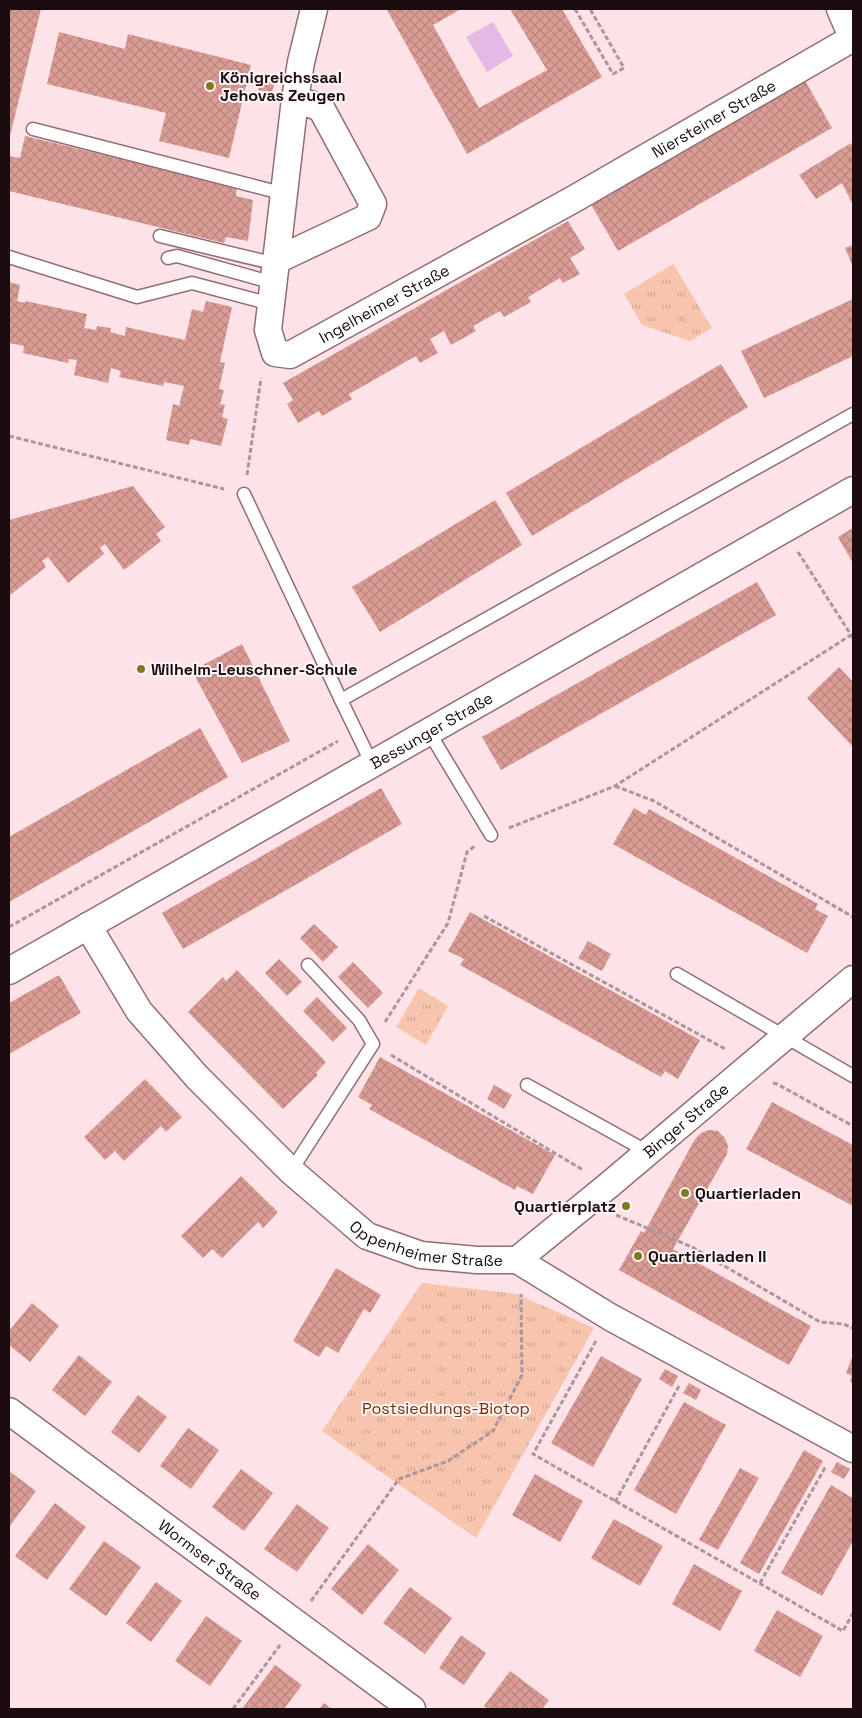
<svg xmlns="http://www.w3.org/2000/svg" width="862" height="1718" font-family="'Space Grotesk',sans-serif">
	<defs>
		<pattern id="park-tufts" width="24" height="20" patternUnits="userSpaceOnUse" patternTransform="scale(1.25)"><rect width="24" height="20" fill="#f7c4ad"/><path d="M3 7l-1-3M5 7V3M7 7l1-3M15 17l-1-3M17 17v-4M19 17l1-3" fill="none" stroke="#d3a794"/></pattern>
		<pattern id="building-cross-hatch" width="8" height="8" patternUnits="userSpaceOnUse" patternTransform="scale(1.25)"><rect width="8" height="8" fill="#db9c95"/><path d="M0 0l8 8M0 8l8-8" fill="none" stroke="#bb857f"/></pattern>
	</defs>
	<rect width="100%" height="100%" fill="#fde3e8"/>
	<g fill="url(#park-tufts)">
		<polygon points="673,264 712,328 690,341 642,325 624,294"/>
		<polygon points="419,988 448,1006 426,1045 396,1027"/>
		<polygon points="422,1283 516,1294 594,1328 476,1538 322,1431"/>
	</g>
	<polygon fill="#e4b9e6" points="493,22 513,56 487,72 466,37"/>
	<g fill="url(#building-cross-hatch)">
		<polygon points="9,9 41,9 9,140"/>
		<polygon points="389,9 461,9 433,25 479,108 547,70 510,9 562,9 602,77 467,154 387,10"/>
		<polygon points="59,32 125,49 128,34 251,65 229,158 159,141 166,113 47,84"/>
		<polygon points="262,74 276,78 272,93 258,90"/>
		<polygon points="803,77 832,128 618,251 589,201"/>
		<polygon points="25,136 237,187 236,196 253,200 248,241 226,237 224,243 9,191 9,156 20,158"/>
		<polygon points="851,143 853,147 853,205 842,183 816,199 799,175"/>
		<polygon points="568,221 585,249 570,258 580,274 563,283 560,278 528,297 531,302 504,317 500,311 473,326 476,331 451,345 444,331 430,339 438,353 420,363 416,356 349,394 352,399 322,416 319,411 298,423 287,404 293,400 283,383"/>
		<polygon points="853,245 853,267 845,248"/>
		<polygon points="9,282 20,285 17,301 25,303 25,301 87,314 84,328 96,330 97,326 111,328 110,332 125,336 126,327 185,340 192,309 203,312 206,301 232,307 220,362 225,363 219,389 224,390 220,404 225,405 222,417 228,419 221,446 190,439 189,445 166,440 173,404 179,406 184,386 164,382 163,386 119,377 121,371 111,368 108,383 74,375 77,360 69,359 68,363 23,353 24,346 9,343"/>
		<polygon points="853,299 853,356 764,398 741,351"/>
		<polygon points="721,364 748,407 532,536 506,493"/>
		<polygon points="133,486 165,527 156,534 161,541 124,570 105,544 100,548 104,554 68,583 48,557 42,561 46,567 10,595 9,520"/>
		<polygon points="495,500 522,545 380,632 352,587"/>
		<polygon points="853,528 853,563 838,537"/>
		<polygon points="757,582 776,615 501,770 482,737"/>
		<polygon points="242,644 290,741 242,763 192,671"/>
		<polygon points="839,667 853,682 853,747 807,698"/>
		<polygon points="200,728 228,777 9,902 9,837"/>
		<polygon points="381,788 402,824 183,949 162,913"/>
		<polygon points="634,808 646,815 649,809 818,904 815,909 828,916 807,953 613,844"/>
		<polygon points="470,912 700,1040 678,1079 665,1071 661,1077 460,965 464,959 448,951"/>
		<polygon points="314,924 338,947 323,962 300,938"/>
		<polygon points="588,941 611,954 602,971 578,958"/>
		<polygon points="279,959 302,982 287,996 265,973"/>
		<polygon points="353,962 383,993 368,1008 338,977"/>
		<polygon points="237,970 326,1062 316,1073 318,1075 283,1109 188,1012 223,977 226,981"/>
		<polygon points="59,975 81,1013 9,1054 9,1003"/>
		<polygon points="317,997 347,1028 333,1042 303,1011"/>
		<polygon points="380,1057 555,1155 533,1194 517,1186 515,1190 369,1109 372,1105 358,1097"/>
		<polygon points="145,1079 182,1117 166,1132 161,1126 124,1161 115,1151 105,1160 84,1137"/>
		<polygon points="494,1085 512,1095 504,1109 487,1099"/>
		<polygon points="772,1102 853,1145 853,1206 746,1149"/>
		<polygon points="709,1130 718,1131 725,1138 728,1146 727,1154 673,1249 811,1326 789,1365 619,1270 641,1231 644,1233 695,1139 701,1133"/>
		<polygon points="241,1176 278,1212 263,1228 258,1222 222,1258 212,1249 203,1258 181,1236"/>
		<polygon points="336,1268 381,1295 370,1313 364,1309 338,1353 326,1346 319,1357 293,1341"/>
		<polygon points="32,1303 59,1326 30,1362 9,1345 9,1331"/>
		<polygon points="79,1355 112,1382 85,1416 52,1390"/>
		<polygon points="853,1355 853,1383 850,1382 852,1376 846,1373"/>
		<polygon points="601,1356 642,1379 593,1467 551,1443"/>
		<polygon points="665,1369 678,1376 672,1387 659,1379"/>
		<polygon points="689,1383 701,1390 696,1400 683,1393"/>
		<polygon points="138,1395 167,1417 139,1453 111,1432"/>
		<polygon points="684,1402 726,1425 676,1514 634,1490"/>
		<polygon points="188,1428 219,1450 191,1489 160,1466"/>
		<polygon points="804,1450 823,1461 759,1574 740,1563"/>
		<polygon points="837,1462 850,1469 844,1479 831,1472"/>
		<polygon points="740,1468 759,1478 718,1550 699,1540"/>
		<polygon points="241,1469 273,1493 244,1531 212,1507"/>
		<polygon points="9,1471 36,1491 9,1527"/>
		<polygon points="535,1474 583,1501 560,1542 512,1515"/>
		<polygon points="831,1485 853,1498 853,1541 822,1596 781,1573"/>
		<polygon points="55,1503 86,1527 47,1580 15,1556"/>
		<polygon points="297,1504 329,1528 297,1572 264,1549"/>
		<polygon points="614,1519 663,1546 640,1586 591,1558"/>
		<polygon points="104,1541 141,1567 106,1616 69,1589"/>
		<polygon points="368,1544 399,1570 362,1615 331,1589"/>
		<polygon points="694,1564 742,1591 720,1631 672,1604"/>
		<polygon points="156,1582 182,1601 151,1642 126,1623"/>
		<polygon points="410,1587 452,1618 425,1654 383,1623"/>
		<polygon points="777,1610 823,1636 800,1677 754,1651"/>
		<polygon points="206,1616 242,1641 210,1686 175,1661"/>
		<polygon points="461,1635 486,1653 464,1685 439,1668"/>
		<polygon points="275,1665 302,1685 284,1709 242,1709"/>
		<polygon points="510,1671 549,1700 542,1709 489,1709 484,1706"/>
		<polygon points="324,1703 332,1709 319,1709"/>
	</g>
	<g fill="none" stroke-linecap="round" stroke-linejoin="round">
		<g stroke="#926d74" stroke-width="15">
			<g id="service">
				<polyline points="33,129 285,194"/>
				<polyline points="160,236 276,264"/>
				<polyline points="9,257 137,297 192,283 271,304"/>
				<polyline points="168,258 177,256 274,283"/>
				<polyline points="244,494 341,700 372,764"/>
				<polyline points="341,700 853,414"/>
				<polyline points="429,732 491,835"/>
				<polyline points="677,974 853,1076"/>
				<polyline points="527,1085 648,1152"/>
				<polyline points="291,1171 373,1044 359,1020 308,965"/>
			</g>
		</g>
		<g stroke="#926d74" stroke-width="29">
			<g id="minor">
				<path id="s1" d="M314 9 301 62 295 99 268 330 275 353 290 355 574 199 853 38"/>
				<polyline points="840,9 853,39"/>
				<polyline points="277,260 368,217 373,204 321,108 295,99"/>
				<path id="s2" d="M88 926 139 1011 197 1077 291 1171 367 1236 421 1255 477 1260H517L610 1317 853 1449"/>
				<path id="s3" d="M9 971 853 490"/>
				<path id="s4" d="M517 1260 609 1185 853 979"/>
				<path id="s5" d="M9 1411 412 1709"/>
			</g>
		</g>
		<g stroke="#ab969a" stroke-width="3" stroke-dasharray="5 2.5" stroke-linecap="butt">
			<polyline points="575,9 613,74 624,68 590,9"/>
			<polyline points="9,436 224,489"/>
			<polyline points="247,475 261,378"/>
			<polyline points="798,552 853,638"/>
			<polyline points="615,786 654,801 853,917"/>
			<polyline points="509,828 615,786 851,635"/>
			<polyline points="484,916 727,1050"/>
			<polyline points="9,927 338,741"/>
			<polyline points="385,1022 448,923 467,852 475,846"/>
			<polyline points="391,1055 583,1170"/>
			<polyline points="773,1083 777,1084 853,1126"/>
			<polyline points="616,1215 692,1247 820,1322 843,1324 853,1328"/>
			<polyline points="596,1341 533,1454 843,1631 853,1613"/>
			<polyline points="615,1502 679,1386"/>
			<polyline points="760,1583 826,1466"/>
			<polyline points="311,1601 399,1479 448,1461 493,1431 522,1375 521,1294"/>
			<polyline points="233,1709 280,1645"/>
		</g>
		<use href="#service" stroke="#fff" stroke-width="12"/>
		<use href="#minor" stroke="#fff" stroke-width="26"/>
	</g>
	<g fill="#7f7a20" stroke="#fef6f7" stroke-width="2">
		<circle cx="210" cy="86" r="5"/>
		<circle cx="141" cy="669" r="5"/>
		<circle cx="685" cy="1193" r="5"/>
		<circle cx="626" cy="1206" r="5"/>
		<circle cx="638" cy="1256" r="5"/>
	</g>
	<g text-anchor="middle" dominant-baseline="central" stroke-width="4" stroke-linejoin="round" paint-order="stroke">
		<g font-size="16" font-weight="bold" fill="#1a0c0f" stroke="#fef6f7" text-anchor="start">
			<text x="220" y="77">Königreichssaal<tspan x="220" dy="18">Jehovas Zeugen</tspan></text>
			<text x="151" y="669">Wilhelm-Leuschner-Schule</text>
			<text x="695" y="1193">Quartierladen</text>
			<text x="616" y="1206" text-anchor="end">Quartierplatz</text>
			<text x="648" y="1256">Quartierladen II</text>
		</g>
		<g font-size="16" fill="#1a0c0f" stroke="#fef6f7">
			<text stroke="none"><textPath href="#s1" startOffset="849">Niersteiner Straße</textPath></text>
			<text stroke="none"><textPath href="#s1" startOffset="471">Ingelheimer Straße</textPath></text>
			<text stroke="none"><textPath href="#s3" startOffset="486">Bessunger Straße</textPath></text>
			<text stroke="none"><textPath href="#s4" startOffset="219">Binger Straße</textPath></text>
			<text stroke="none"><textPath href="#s2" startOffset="480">Oppenheimer Straße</textPath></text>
			<text stroke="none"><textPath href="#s5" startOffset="250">Wormser Straße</textPath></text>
		</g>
		<g font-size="16" fill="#732f05" stroke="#fef6f7">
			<text x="446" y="1408">Postsiedlungs-Biotop</text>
		</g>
	</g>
	<rect width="862" height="1718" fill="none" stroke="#1a0c0f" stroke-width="20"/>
</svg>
